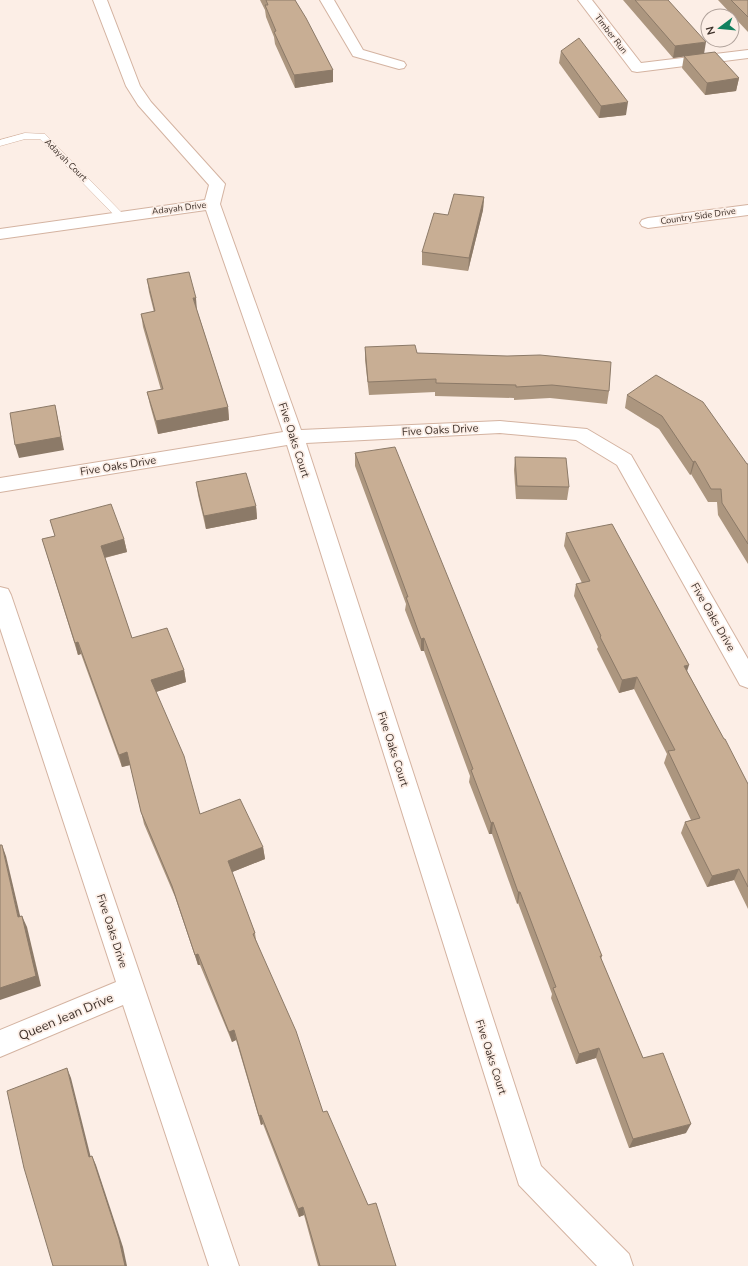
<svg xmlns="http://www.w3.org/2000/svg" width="748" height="1266" font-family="'Nunito Sans',sans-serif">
	<rect width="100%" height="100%" fill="#fceee6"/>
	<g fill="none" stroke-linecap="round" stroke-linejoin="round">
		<g stroke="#d4b3a1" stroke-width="1">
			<polygon id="lane" points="25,133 45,134 123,214 125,216 123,218 117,218 40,139 25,139 0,146 0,140"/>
		</g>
		<g stroke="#d4b3a1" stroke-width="2">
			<g id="street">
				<polygon points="93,0 107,0 140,86 151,102 225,184 220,204 301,430 500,421 587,429 631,455 748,659 748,688 740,685 617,465 576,440 500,433 306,443 541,1166 629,1254 633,1266 597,1266 519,1185 287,445 0,492 0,478 283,432 206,210 0,239 0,229 205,200 209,185 138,105 126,86"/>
				<polygon points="320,0 334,0 363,50 404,62 406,65 404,68 399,69 353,56"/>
				<polygon points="578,0 592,0 641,63 748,50 748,58 637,72 632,71"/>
				<polygon points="748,205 748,215 648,228 642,226 640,223 642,220 648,218"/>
				<polygon points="0,587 8,589 11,595 239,1266 209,1266 123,1005 0,1057 0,1030 116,982 0,628"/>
			</g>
		</g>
		<use href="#lane" fill="#fff" fill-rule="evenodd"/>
		<use href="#street" fill="#fff" fill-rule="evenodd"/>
	</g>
	<g fill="#ac967f">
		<polygon points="260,0 295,0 333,70 333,82 295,88 275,44 274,37 266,17 265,10"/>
		<polygon points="623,0 668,0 704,53 739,78 736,91 705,95 682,68 684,56 673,58"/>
		<polygon points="718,0 748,0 748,32"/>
		<polygon points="561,51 626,115 599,118 559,63"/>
		<polygon points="484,197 483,210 468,271 422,265 422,252 448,215"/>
		<polygon points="147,279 197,310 228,407 229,420 158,434 150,405 147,392 161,390 143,327 141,314 154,312 149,292"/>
		<polygon points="365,347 417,353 609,391 607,404 550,398 514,400 514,398 435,396 435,392 369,395 365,360"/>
		<polygon points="627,395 748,464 748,564 718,515 717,502 708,502 691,474 690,475 659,429 625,408"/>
		<polygon points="355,453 602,956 601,959 643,1058 686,1133 629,1148 596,1058 576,1064 551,998 552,994 518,903 517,904 492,834 489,834 469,782 470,776 424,651 421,651 405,610 406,604 355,466"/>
		<polygon points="515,457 569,487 567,500 516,499 514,470"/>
		<polygon points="196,482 256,506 257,519 206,529 198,495"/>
		<polygon points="50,520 124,539 127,552 105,558 132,638 184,670 186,682 156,692 200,814 263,847 265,859 232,872 255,933 256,940 323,1112 368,1205 396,1266 318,1266 304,1215 299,1217 263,1124 261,1125 236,1040 232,1042 200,965 198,965 175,897 144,824 130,765 122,767 81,654 78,655 42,539 55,536"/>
		<polygon points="566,533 687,671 748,784 748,909 734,880 707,887 681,833 685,822 691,820 664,763 667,754 634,689 619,693 597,649 598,647 574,596 576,584 582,583 564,546"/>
	</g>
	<g fill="#8c7a68">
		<polygon points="706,42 704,54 673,58 675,46"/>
		<polygon points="333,70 333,82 295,88 294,75"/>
		<polygon points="739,78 736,91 705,95 707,83"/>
		<polygon points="628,102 626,115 599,118 601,106"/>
		<polygon points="484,197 483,210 468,271 469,258"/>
		<polygon points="193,298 196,298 197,311"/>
		<polygon points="55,405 64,450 19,458 15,445"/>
		<polygon points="228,407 229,420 158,434 156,421"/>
		<polygon points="695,461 691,474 690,475 693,462"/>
		<polygon points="256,506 257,519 206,529 204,516"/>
		<polygon points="124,539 127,552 103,558 101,546"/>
		<polygon points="424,638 424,651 421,651 421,639"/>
		<polygon points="78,642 81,654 78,655 75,643"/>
		<polygon points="689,665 685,678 684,666"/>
		<polygon points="184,670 186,682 153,693 151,680"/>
		<polygon points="637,677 634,689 619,693 622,680"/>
		<polygon points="127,752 130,765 122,767 119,755"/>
		<polygon points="493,822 492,834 489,834 491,823"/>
		<polygon points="2,845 6,856 23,928 18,917"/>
		<polygon points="263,847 265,859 230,873 228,861"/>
		<polygon points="739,869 734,880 707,887 712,876"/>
		<polygon points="518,892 520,892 518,903 517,904"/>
		<polygon points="22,916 27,927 41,986 0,1000 0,988"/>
		<polygon points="198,954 200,965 198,965 195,955"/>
		<polygon points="234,1030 236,1040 232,1042 229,1032"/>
		<polygon points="599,1048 596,1058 576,1064 579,1054"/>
		<polygon points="67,1068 71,1078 93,1166 89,1157"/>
		<polygon points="261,1115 263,1124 261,1125 259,1116"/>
		<polygon points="691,1124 686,1133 629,1148 633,1139"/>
		<polygon points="92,1156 96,1165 123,1247 127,1266 125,1266"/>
		<polygon points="303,1207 304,1215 299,1217 298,1209"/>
	</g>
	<g fill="#c8ae94" stroke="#8c7a68">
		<polygon points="266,0 295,0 306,18 333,70 294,75 274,32 276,31 265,5 268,5"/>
		<polygon points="635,0 668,0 706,42 675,46"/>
		<polygon points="731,0 748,0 748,17"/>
		<polygon points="579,38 628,102 601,106 561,51"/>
		<polygon points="715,52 739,78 707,83 684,56"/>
		<polygon points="454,194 484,197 469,258 422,252 434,213 448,215"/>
		<polygon points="189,272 196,298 193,298 228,407 156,421 147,392 163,389 141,314 155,311 147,279"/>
		<polygon points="415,345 417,353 507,356 540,355 611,362 609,391 552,385 516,387 516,385 436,383 436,379 368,382 365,347"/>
		<polygon points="656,375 703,402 747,464 748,464 748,544 722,503 721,489 711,489 695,461 693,462 662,416 627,395"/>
		<polygon points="55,405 61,437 15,445 10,413"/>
		<polygon points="395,447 602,956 600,956 643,1058 663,1053 691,1124 633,1139 599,1048 579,1054 553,988 556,987 520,892 518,892 493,822 491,823 471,770 473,769 424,638 421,639 406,597 408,597 355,453"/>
		<polygon points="515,457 566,458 569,487 517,486"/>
		<polygon points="246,473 256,506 204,516 196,482"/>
		<polygon points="111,504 124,539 101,546 132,638 167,628 184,670 151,680 184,756 200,814 240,799 263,847 228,861 255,933 253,934 296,1031 323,1112 327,1111 368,1205 376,1203 396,1266 320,1266 303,1207 298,1209 261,1115 259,1116 234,1030 229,1032 198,954 195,955 172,886 141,812 127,752 119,755 78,642 75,643 42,539 55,536 50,520"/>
		<polygon points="612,524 689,665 684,666 724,739 725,739 748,784 748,887 739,869 712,876 685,822 700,818 668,751 675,750 637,677 622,680 600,637 601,636 576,584 590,581 566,533"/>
		<polygon points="0,845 2,845 18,917 22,916 36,976 0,988"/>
		<polygon points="67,1068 89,1157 92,1156 119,1239 125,1266 53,1266 24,1168 7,1091"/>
	</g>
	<g text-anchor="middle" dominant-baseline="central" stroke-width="3.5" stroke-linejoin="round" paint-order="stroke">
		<g font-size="9" fill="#3e312a" stroke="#fceee6">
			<text transform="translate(611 34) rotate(52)">Timber Run</text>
			<text transform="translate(66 160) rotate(45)">Adayah Court</text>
			<text transform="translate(179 208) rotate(-7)">Adayah Drive</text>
			<text transform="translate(698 216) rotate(-8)">Country Side Drive</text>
		</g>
		<g font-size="11" fill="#3e312a" stroke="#fceee6">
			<text transform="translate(440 430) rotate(-3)">Five Oaks Drive</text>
			<text transform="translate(294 440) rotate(72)">Five Oaks Court</text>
			<text transform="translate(118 466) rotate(-9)">Five Oaks Drive</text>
			<text transform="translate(713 617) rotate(60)">Five Oaks Drive</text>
			<text transform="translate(393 749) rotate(72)">Five Oaks Court</text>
			<text transform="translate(112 931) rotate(72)">Five Oaks Drive</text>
			<text transform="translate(491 1057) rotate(72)">Five Oaks Court</text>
		</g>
		<g font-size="13" fill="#3e312a" stroke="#fceee6">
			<text transform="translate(66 1017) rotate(-23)">Queen Jean Drive</text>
		</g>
	</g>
	<g transform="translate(720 28) rotate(254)"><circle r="19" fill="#fceee6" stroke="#b0a29b"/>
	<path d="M0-3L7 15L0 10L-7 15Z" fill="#11815f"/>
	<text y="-6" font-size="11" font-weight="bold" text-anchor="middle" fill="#3e312a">N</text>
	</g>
</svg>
